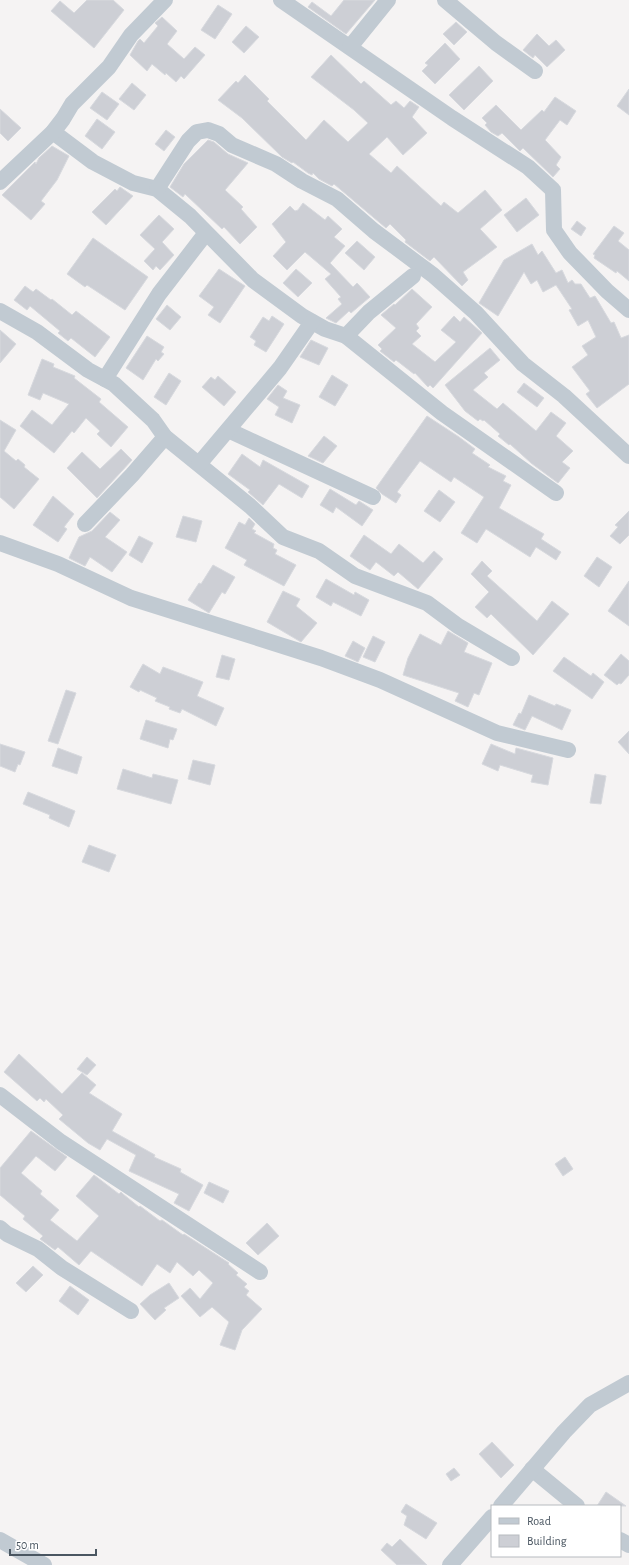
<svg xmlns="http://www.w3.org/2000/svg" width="629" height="1565" font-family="'Alegreya Sans',sans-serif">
	<rect width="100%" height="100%" fill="#f5f3f3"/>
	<g fill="#cdcfd5" stroke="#d7d9de">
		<polygon points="87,0 113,0 124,10 94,48 51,11 60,1 74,13"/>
		<polygon points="344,0 375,0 346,34 308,7 312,2 331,16"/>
		<polygon points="218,5 232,14 215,39 201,30"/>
		<polygon points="162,17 177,31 167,44 184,59 195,47 205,55 184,79 181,76 176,82 166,73 165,75 152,64 147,71 130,55 138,41 140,39 144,43 158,26 155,23"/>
		<polygon points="456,22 467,32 454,45 443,34"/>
		<polygon points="246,26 259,37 244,53 232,42"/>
		<polygon points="537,34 549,46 556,40 565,50 547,67 535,55 533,58 523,50"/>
		<polygon points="445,43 460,59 435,84 422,71 428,65 425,63"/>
		<polygon points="331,55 361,84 364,81 391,105 396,101 404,108 410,101 419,107 412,117 427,133 403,155 387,137 369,154 391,173 397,166 441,206 444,202 458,213 485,190 502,210 480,229 497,247 463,272 468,280 462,286 434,257 430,261 405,242 406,240 390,224 386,228 334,184 332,186 319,179 313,173 312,175 308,173 293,162 292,163 282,157 242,118 218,100 236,81 238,83 245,75 269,99 267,101 306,140 324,120 348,142 368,123 354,110 311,77"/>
		<polygon points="479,66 493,81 464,110 449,95"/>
		<polygon points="132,83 146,95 134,110 119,99"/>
		<polygon points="629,89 629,115 617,106"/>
		<polygon points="102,92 119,104 107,120 90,108"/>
		<polygon points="555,97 576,111 567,125 560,120 545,140 561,157 556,165 560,169 553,177 523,148 520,151 502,133 498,136 491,132 485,125 487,123 482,118 496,105 521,130 542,110 544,112"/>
		<polygon points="0,109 21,128 8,141 0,133"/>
		<polygon points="97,119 115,132 102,149 85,136"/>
		<polygon points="166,130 175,137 164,151 155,144"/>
		<polygon points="208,140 214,142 228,154 248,163 225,190 243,207 241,209 257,227 240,244 224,227 222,229 185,194 183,197 170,187 184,164"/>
		<polygon points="52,146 69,156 57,180 41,201 45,204 31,220 2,195 35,162 36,164 39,158"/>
		<polygon points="120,187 133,196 106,225 92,212 115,189 117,191"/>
		<polygon points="526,198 539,215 517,232 504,215"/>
		<polygon points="303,203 325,220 328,216 342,229 334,237 345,246 330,263 353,287 357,283 370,297 351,313 349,311 336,323 326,318 342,304 338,299 341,297 325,279 331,274 305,252 287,270 273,256 286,242 272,224 290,206 295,211 298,210"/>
		<polygon points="159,215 174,229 162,242 174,255 160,270 156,266 153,270 144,261 155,249 140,235"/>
		<polygon points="577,221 586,228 581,236 571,229"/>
		<polygon points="614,226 624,233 618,241 629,250 629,281 617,271 616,273 594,258 595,255 593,254"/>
		<polygon points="93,238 148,277 125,310 87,285 85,287 67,274"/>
		<polygon points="357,241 375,257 364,270 345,253"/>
		<polygon points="532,244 538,255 542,251 556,273 562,270 568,283 572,280 575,284 581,284 590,298 595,296 611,323 614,322 621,338 629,335 629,384 597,408 586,394 590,391 572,367 588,355 582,346 596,337 588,320 578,326 569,310 572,309 556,285 543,292 537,280 531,284 524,272 498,316 479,303 504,260"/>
		<polygon points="219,269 245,286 220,323 208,315 214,307 199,296"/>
		<polygon points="296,269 312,283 298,297 283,283"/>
		<polygon points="25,286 33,292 36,289 51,300 52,299 72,315 76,311 110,337 95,357 71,338 68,341 58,333 60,331 30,306 27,310 14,300"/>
		<polygon points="412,289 432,307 416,324 419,328 416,331 421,336 412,344 435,362 456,342 441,330 454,316 460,322 464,317 482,333 433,388 430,385 428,387 415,373 414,374 396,360 394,362 389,358 380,351 382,349 378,345 396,328 381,315 394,304 395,305"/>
		<polygon points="167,305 181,317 170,330 156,319"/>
		<polygon points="272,316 284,324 266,352 254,345 256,341 250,337 263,317 269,321"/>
		<polygon points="0,330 16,344 0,363"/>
		<polygon points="147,336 164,347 161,352 164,354 158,361 156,359 143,380 126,368"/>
		<polygon points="311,340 328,348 319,365 300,357"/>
		<polygon points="490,348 500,360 484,373 488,377 473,390 497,409 503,403 536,431 551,412 566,423 556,436 573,451 562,462 570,468 558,483 531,463 510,444 509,445 498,436 500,434 484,420 483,421 480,419 478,421 465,411 445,385"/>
		<polygon points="42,359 54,364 53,367 75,376 74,378 101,399 99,402 128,427 111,447 97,434 100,431 86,418 74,433 72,431 54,453 20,426 32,410 52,425 69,404 43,393 40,400 28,395"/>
		<polygon points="169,373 181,381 166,405 154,397"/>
		<polygon points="332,375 348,385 335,406 319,397"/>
		<polygon points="218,376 236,392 224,406 202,387 211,377 215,380"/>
		<polygon points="524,383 544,398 537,407 517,392"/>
		<polygon points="278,385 287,391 283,398 300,405 292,423 275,415 279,407 267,399"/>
		<polygon points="427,416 459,437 475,449 472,453 490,465 488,467 506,476 503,481 511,485 499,508 544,534 541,539 561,552 556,560 536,547 530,557 486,529 477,543 461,533 484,497 454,477 451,482 420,461 397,492 401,495 396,503 382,494 376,488"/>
		<polygon points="0,420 16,430 4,451 16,461 18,459 25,465 24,467 39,479 14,509 0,497"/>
		<polygon points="324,436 337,446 323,463 308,456"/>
		<polygon points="121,449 132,460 97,498 67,468 82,452 100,469"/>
		<polygon points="242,454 260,467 263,460 309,486 302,498 279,484 263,505 248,492 250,490 228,474"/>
		<polygon points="330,489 356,505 359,501 373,510 362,526 336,507 333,513 320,505"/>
		<polygon points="439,490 455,502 440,522 424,511"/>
		<polygon points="53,496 74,514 64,527 67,529 58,542 33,525"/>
		<polygon points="629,511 629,535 620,544 610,536 618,527 615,525"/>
		<polygon points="110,512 120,520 105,537 127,552 112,572 90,557 85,566 69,558 79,537 92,531"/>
		<polygon points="183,516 202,521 196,542 176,537"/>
		<polygon points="249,518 255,524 252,529 256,531 254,533 274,544 273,548 277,550 275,554 296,565 284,586 244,565 247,560 225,548 239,522 245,525"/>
		<polygon points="364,535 391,554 399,544 423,563 434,551 443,559 418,589 398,572 394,576 376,562 370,570 350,556"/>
		<polygon points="139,536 153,543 142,563 129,555"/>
		<polygon points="597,557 612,567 599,587 584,576"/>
		<polygon points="482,561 492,571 487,576 537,621 552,601 569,614 533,655 491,614 487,618 475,607 489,592 471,574"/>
		<polygon points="213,565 235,577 225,594 222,592 209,613 188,600 199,583 201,584"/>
		<polygon points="326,579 354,595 355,592 369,600 361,616 333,602 331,606 316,597"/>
		<polygon points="629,581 629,626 608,611"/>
		<polygon points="283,591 300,599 296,606 317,623 301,642 267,622"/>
		<polygon points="448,631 468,643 464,652 492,663 479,695 474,693 468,707 455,701 459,693 403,675 408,658 420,634 441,645"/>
		<polygon points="373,636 385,642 375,662 363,657"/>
		<polygon points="353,641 365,648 358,662 345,656"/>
		<polygon points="621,654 629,661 629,675 621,684 619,683 617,685 604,675"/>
		<polygon points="222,655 235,659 229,680 216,677"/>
		<polygon points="564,657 591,676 593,673 604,682 592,699 553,671"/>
		<polygon points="143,664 160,674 163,667 203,682 197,696 224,708 216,726 182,709 180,713 169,709 170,707 155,701 157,698 140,690 139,692 130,687"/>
		<polygon points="66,690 76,693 58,744 48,741"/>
		<polygon points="529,695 555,706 556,704 571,710 562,730 532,716 525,730 513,725 519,713 521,714"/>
		<polygon points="146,720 177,729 173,740 170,739 168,748 140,739"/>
		<polygon points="629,731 629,754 618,742"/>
		<polygon points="0,744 25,752 20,765 18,764 15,772 0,766"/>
		<polygon points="491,744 515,754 516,748 553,758 548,785 531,782 533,775 500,765 498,771 482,764"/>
		<polygon points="58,748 82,757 77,774 52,766"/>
		<polygon points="193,760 215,765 210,785 188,779"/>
		<polygon points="123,769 152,778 153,774 178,780 171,804 117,789"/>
		<polygon points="595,774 606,776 601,804 590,803"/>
		<polygon points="28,792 75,811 69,827 49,818 50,815 23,804"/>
		<polygon points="89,845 116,855 109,872 82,862"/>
		<polygon points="19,1054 62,1094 82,1073 96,1085 89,1093 122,1114 112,1131 155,1155 154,1157 181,1169 180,1172 203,1185 189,1211 174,1203 179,1194 129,1171 136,1155 107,1139 100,1150 88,1143 59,1119 63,1115 46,1099 44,1102 40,1098 37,1101 4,1072"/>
		<polygon points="87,1057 96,1065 87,1075 77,1069"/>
		<polygon points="31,1131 67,1157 55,1171 36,1156 21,1173 42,1191 40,1194 59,1210 50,1220 77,1241 99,1216 76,1196 94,1175 119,1194 121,1192 123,1194 139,1207 140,1206 160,1221 162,1220 183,1235 184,1234 229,1263 228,1264 238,1273 236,1275 247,1284 244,1287 249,1291 246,1295 262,1309 242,1330 235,1350 220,1345 229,1322 212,1307 200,1317 181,1296 190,1288 200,1299 213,1283 199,1270 193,1276 177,1262 170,1273 157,1264 142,1286 91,1251 79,1265 58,1247 55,1250 40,1239 43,1236 23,1219 25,1216 0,1195 0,1168"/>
		<polygon points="565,1157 573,1169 563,1176 555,1164"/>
		<polygon points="209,1182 229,1191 223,1203 204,1193"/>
		<polygon points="267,1223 279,1236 258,1255 246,1243"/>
		<polygon points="33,1266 43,1275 26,1292 16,1283"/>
		<polygon points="169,1283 179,1298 164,1308 166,1310 155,1320 140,1304 150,1295"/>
		<polygon points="70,1286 89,1300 78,1315 59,1301"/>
		<polygon points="492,1442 514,1465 501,1478 479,1454"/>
		<polygon points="454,1468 460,1475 451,1481 446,1474"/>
		<polygon points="606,1492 626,1506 597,1506"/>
		<polygon points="406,1504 437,1523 426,1539 404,1525 407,1516 401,1512"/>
		<polygon points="400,1539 427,1565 397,1565 381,1550 387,1543 392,1547"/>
	</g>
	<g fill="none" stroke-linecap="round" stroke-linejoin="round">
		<g stroke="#c1cad2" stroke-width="16">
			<polyline points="281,0 452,118 528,167 553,190 554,230 570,253 607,291 629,310"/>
			<polyline points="445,0 496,43 535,71"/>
			<polyline points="350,47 388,0"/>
			<polyline points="53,132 93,162 133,183 157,189 190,216 253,280 302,316 325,329 346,336 442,413 556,493"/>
			<polyline points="0,182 53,132 63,119 72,104 109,67 131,35 165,0"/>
			<polyline points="157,189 188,141 197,132 208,130 219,134 232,145 276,164 302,181 337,199 374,231 433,275 476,313 523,364 564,396 629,456"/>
			<polyline points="0,311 37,332 88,370 114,384 153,420 165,437 250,506 283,537 319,551 355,576 427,603 458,626 512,658"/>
			<polyline points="346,336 369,312 413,276"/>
			<polyline points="105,379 159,294 206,233"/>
			<polyline points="228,430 373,497"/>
			<polyline points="199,464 280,368 312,322"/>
			<polyline points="85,524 132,475 165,437"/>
			<polyline points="0,543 58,564 131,598 321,658 380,680 497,733 568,750"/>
			<polyline points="0,1095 61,1142 260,1272"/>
			<polyline points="0,1228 7,1234 38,1249 62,1268 131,1311"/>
			<polyline points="532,1469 577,1506"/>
			<polyline points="501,1506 564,1432 590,1405 629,1383"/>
			<polyline points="0,1540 44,1565"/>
			<polyline points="620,1540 629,1545"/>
			<polyline points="450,1565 492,1517"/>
		</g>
	</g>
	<rect x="491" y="1505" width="130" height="52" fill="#ffffff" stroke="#b7bbc0"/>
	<rect x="499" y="1518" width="20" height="6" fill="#c1cad2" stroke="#b7bbc0"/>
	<text x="527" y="1525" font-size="12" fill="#4a5661">Road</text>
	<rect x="499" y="1535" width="20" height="12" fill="#cdcfd5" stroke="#b7bbc0"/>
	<text x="527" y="1545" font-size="12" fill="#4a5661">Building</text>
	<path d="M10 1549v6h86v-6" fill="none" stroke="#4a5661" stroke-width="2"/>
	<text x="16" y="1549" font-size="12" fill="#4a5661" stroke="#ffffff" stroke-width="3" paint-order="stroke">50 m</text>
</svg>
